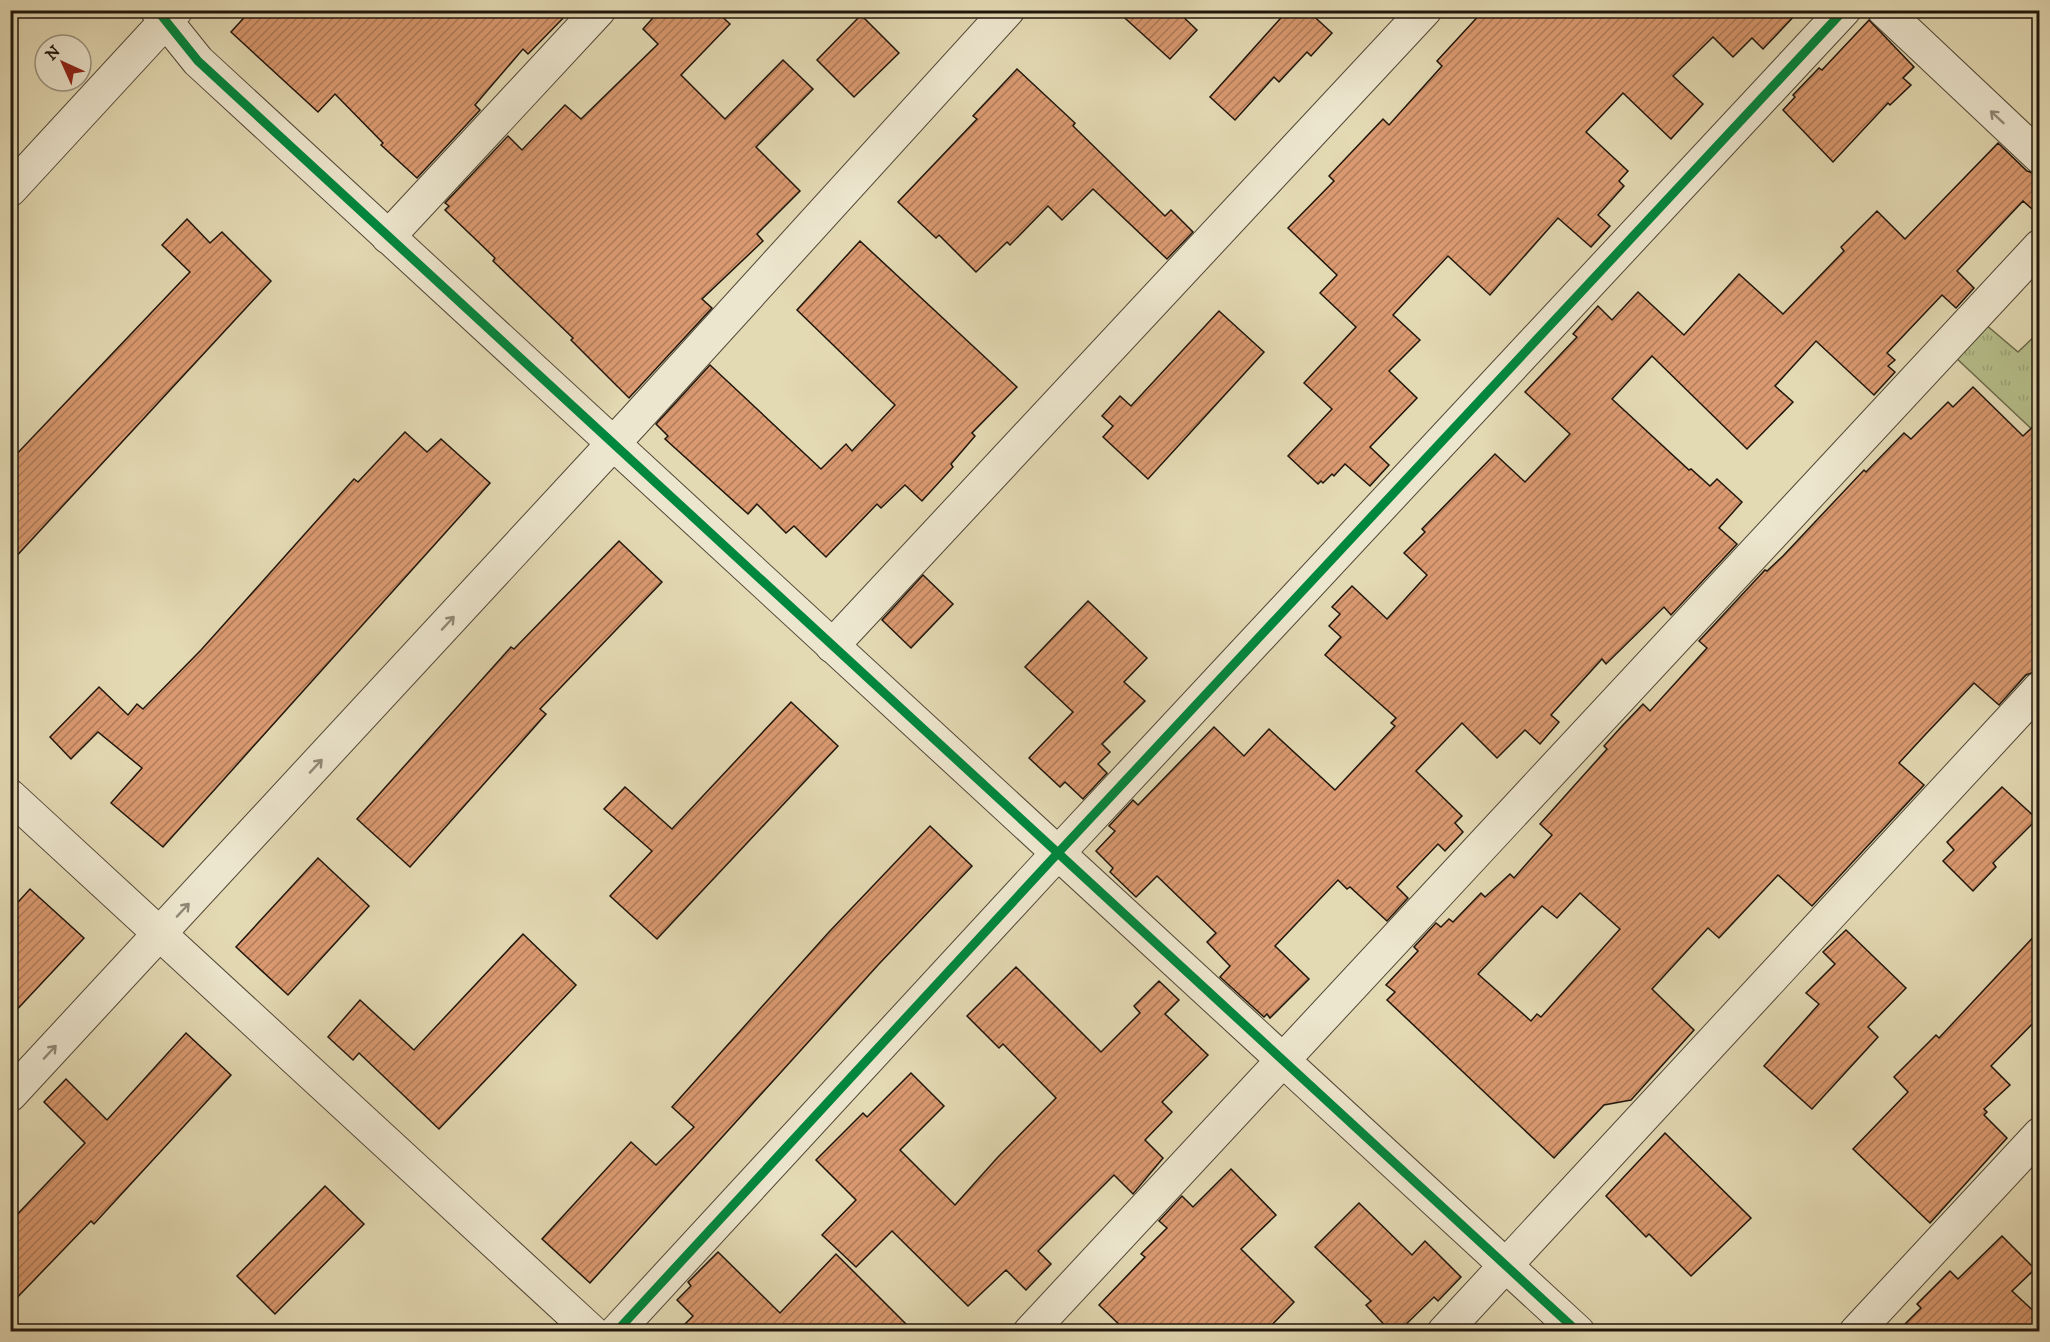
<svg xmlns="http://www.w3.org/2000/svg" width="2050" height="1342" font-family="'IM FELL DW Pica',serif">
	<defs>
		<pattern id="park-tufts" width="24" height="20" patternUnits="userSpaceOnUse" patternTransform="scale(1.5)"><rect width="24" height="20" fill="#b6bf8b"/><path d="M3 7l-1-3M5 7V3M7 7l1-3M15 17l-1-3M17 17v-4M19 17l1-3" fill="none" stroke="#9ca377"/></pattern>
		<pattern id="building-hatch" width="6" height="6" patternUnits="userSpaceOnUse" patternTransform="scale(1.5)"><rect width="6" height="6" fill="#da9970"/><path d="M-1 1l2-2M0 6l6-6M5 7l2-2" fill="none" stroke="#b07c5a"/></pattern>
	</defs>
	<rect width="100%" height="100%" fill="#e3d9b3"/>
	<filter id="stains"><feTurbulence type="fractalNoise" baseFrequency=".00333" numOctaves="4"/><feColorMatrix values="0 0 0 0 .2 0 0 0 0 .09 0 0 0 0 .02 0 0 0 .5 -.17"/></filter>
	<radialGradient id="worn" r=".72"><stop offset=".6" stop-color="#630" stop-opacity="0"/><stop offset="1" stop-color="#630" stop-opacity=".3"/></radialGradient>
	<polygon fill="url(#park-tufts)" stroke="#6b6a4c" stroke-width="1.5" points="1985,324 2018,352 2039,332 2039,436 1954,356"/>
	<g fill="url(#building-hatch)" stroke="#20160c" stroke-width="1.5" fill-rule="evenodd">
		<polygon points="251,10 571,10 528,54 523,49 475,105 480,110 417,178 381,145 383,143 335,94 318,112 231,32"/>
		<polygon points="660,10 715,10 730,24 681,75 725,119 783,60 813,89 756,147 800,191 757,234 763,241 702,299 712,308 629,398 571,340 573,338 493,261 495,258 445,210 449,206 445,203 508,136 522,150 565,105 581,119 658,44 643,29"/>
		<polygon points="1116,10 1176,10 1197,30 1170,59"/>
		<polygon points="1288,10 1307,10 1332,33 1311,56 1307,52 1279,82 1274,77 1235,120 1210,97"/>
		<polygon points="1484,10 1800,10 1763,49 1752,38 1733,57 1713,37 1673,76 1703,104 1671,139 1623,93 1586,132 1628,171 1619,181 1624,186 1598,215 1610,226 1591,247 1558,218 1490,295 1448,256 1393,315 1420,340 1389,371 1417,398 1370,447 1389,465 1370,486 1345,464 1334,476 1332,474 1323,483 1321,481 1318,484 1288,456 1332,409 1304,383 1356,327 1320,293 1337,275 1288,228 1334,181 1329,176 1383,119 1389,125 1442,66 1437,61"/>
		<polygon points="861,15 899,53 854,97 817,60"/>
		<polygon points="1869,20 1914,67 1903,78 1911,85 1890,105 1888,103 1833,162 1783,110 1795,97 1793,95 1819,68 1822,70"/>
		<polygon points="1017,69 1075,123 1073,126 1165,216 1171,210 1193,232 1167,259 1093,189 1062,220 1048,206 1010,245 1007,242 976,272 939,235 936,238 898,202 977,119 973,116"/>
		<polygon points="1998,143 2027,171 2040,175 2040,216 2023,201 1957,271 1974,288 1956,308 1942,295 1887,353 1895,360 1888,366 1895,372 1874,395 1816,341 1775,386 1793,402 1747,449 1652,356 1612,399 1689,470 1691,469 1710,486 1717,479 1742,502 1719,528 1737,544 1671,615 1664,607 1606,664 1602,659 1551,715 1559,722 1540,744 1525,730 1497,758 1462,723 1416,771 1462,816 1455,823 1463,832 1445,851 1438,844 1397,887 1408,898 1387,921 1350,887 1347,889 1338,880 1275,946 1309,979 1270,1018 1267,1014 1264,1017 1220,977 1230,966 1207,942 1216,933 1157,876 1136,897 1110,872 1113,868 1096,851 1115,831 1109,826 1133,800 1138,805 1214,727 1244,756 1269,729 1335,790 1395,726 1391,723 1396,718 1325,655 1341,637 1329,626 1340,614 1332,607 1352,586 1387,619 1427,575 1404,553 1425,532 1422,529 1495,454 1525,482 1570,434 1525,392 1577,337 1573,334 1598,306 1612,320 1638,292 1684,335 1739,274 1783,314 1844,251 1841,247 1877,211 1905,239"/>
		<polygon points="187,219 210,243 222,232 271,281 10,563 10,461 190,272 162,245"/>
		<polygon points="860,241 1017,387 972,433 975,436 951,464 953,467 922,501 905,485 881,508 877,504 826,557 794,526 786,533 757,504 748,514 665,439 668,436 656,424 710,365 821,469 846,444 852,451 895,405 797,310"/>
		<polygon points="1219,311 1264,352 1148,479 1103,437 1113,426 1102,416 1120,396 1131,406"/>
		<path d="M1973 387 2023 436 2040 420V670L2026 675 1999 705 1974 683 1924 736 1899 763 1924 785 1812 906 1778 875 1719 938 1708 928 1652 989 1694 1030 1631 1100 1604 1105 1554 1158 1387 1000 1395 992 1386 985 1418 951 1414 947 1436 923 1441 927 1449 919 1453 922 1481 893 1485 897 1510 874 1514 878 1552 835 1540 824 1607 749 1604 746 1622 726 1643 704 1650 711 1707 648 1699 641 1765 570 1767 571 1783 556 1864 470 1866 472 1904 433 1911 439 1948 402 1953 407ZM1580 893 1620 929 1541 1017 1537 1014 1531 1021 1478 974 1542 906 1557 918Z"/>
		<polygon points="405,432 427,452 441,439 490,483 163,847 111,803 142,768 98,732 71,759 50,737 99,687 128,715 137,704 143,709 201,650 354,479 358,482"/>
		<polygon points="619,541 662,582 540,709 546,714 410,867 357,819 511,647 514,649"/>
		<polygon points="923,575 953,604 911,648 882,620"/>
		<polygon points="1088,601 1147,658 1124,682 1145,701 1102,744 1110,752 1098,764 1107,773 1083,799 1065,782 1060,787 1029,758 1073,712 1025,667"/>
		<polygon points="791,702 838,746 657,939 610,896 652,851 604,809 625,787 672,829"/>
		<polygon points="2002,787 2037,819 1993,863 1996,867 1973,891 1943,861 1954,850 1947,842"/>
		<polygon points="930,826 972,866 878,965 590,1283 542,1239 631,1142 656,1165 694,1127 672,1107 829,932"/>
		<polygon points="318,858 369,906 288,995 236,947"/>
		<polygon points="30,889 84,938 10,1017 10,911"/>
		<polygon points="1846,930 1906,988 1868,1027 1878,1037 1812,1109 1764,1066 1819,1004 1806,993 1835,964 1823,952"/>
		<polygon points="2040,930 2040,1016 1991,1066 2010,1085 1984,1109 1987,1112 1984,1115 2007,1138 1930,1223 1853,1149 1908,1092 1894,1077 1936,1035 1939,1038"/>
		<polygon points="523,934 576,985 439,1129 359,1053 353,1060 328,1037 360,1000 414,1050"/>
		<polygon points="1016,967 1101,1052 1140,1013 1134,1006 1159,981 1179,1000 1165,1014 1208,1055 1162,1102 1172,1112 1145,1140 1163,1158 1133,1194 1114,1175 1038,1251 1051,1264 1026,1290 1006,1270 968,1306 892,1231 856,1267 822,1235 856,1200 816,1160 863,1113 867,1117 911,1073 944,1106 900,1150 955,1205 998,1157 1056,1098 1003,1044 999,1048 967,1016"/>
		<polygon points="186,1033 231,1075 94,1224 91,1221 10,1305 10,1222 85,1143 44,1102 66,1079 107,1120"/>
		<polygon points="1665,1133 1751,1218 1691,1276 1649,1234 1646,1237 1606,1196"/>
		<polygon points="1231,1169 1276,1215 1241,1249 1294,1302 1265,1332 1127,1332 1099,1305 1145,1257 1141,1254 1167,1228 1159,1221 1182,1196 1193,1207"/>
		<polygon points="325,1186 364,1224 275,1314 237,1276"/>
		<polygon points="1359,1203 1412,1255 1425,1241 1461,1277 1438,1301 1434,1297 1398,1332 1391,1332 1366,1305 1371,1301 1315,1247"/>
		<polygon points="2002,1236 2035,1269 2012,1291 2040,1317 2040,1332 1897,1332 1921,1308 1917,1304 1950,1271 1958,1279"/>
		<polygon points="718,1252 780,1313 836,1254 914,1332 677,1332 693,1316 677,1300 691,1286 688,1282"/>
	</g>
	<g fill="none" stroke-linecap="round" stroke-linejoin="round">
		<g stroke="#514736" stroke-width="35">
			<g id="minor">
				<polyline points="1884,10 2040,157"/>
				<polyline points="388,237 599,10"/>
				<polyline points="832,646 1425,10"/>
				<polyline points="10,796 592,1332"/>
				<polyline points="10,1095 634,421 1008,10"/>
				<polyline points="616,1332 1057,854 1844,10"/>
				<polyline points="1030,1332 2040,246"/>
				<polyline points="1444,1332 2040,688"/>
				<polyline points="1856,1332 2040,1134"/>
			</g>
		</g>
		<g stroke="#514736" stroke-width="35">
			<g id="tertiary">
				<polyline points="157,10 198,61 1578,1332"/>
				<polyline points="10,190 176,10"/>
			</g>
		</g>
		<use href="#minor" stroke="#ede6ce" stroke-width="33"/>
		<use href="#tertiary" stroke="#ede6ce" stroke-width="33"/>
		<g stroke="#ede6ce" stroke-width="13">
			<g id="cycleway">
				<polyline points="157,10 198,61 1578,1332"/>
				<polyline points="616,1332 1057,854 1844,10"/>
			</g>
		</g>
		<use href="#cycleway" stroke="#00873e" stroke-width="9"/>
	</g>
	<defs><path id="oneway-shaft" d="M-6 0H5M1.5-3L5.5 0L1.5 3" fill="none" stroke-width="1.6" stroke-linecap="round" stroke-linejoin="round" transform="scale(1.5)"/></defs>
	<g stroke="#918877">
		<use href="#oneway-shaft" transform="translate(1997 117) rotate(-137)"/>
		<use href="#oneway-shaft" transform="translate(448 623) rotate(-47)"/>
		<use href="#oneway-shaft" transform="translate(316 766) rotate(-47)"/>
		<use href="#oneway-shaft" transform="translate(183 910) rotate(-47)"/>
		<use href="#oneway-shaft" transform="translate(50 1052) rotate(-47)"/>
	</g>
	<rect width="2050" height="1342" fill="none" stroke="#e3d9b3" stroke-width="36"/>
	<rect x="12" y="12" width="2026" height="1318" fill="none" stroke="#20160c" stroke-width="3"/>
	<rect x="18" y="18" width="2014" height="1306" fill="none" stroke="#20160c" stroke-width="1.5"/>
	<g transform="translate(63 63) rotate(315)"><circle r="28" fill="#ede6ce" stroke="#9b9380" stroke-width="1.5"/>
	<path d="M0-4.5L10 22L0 15L-10 22Z" fill="#8f2418"/>
	<text y="-9" font-size="16" font-weight="bold" text-anchor="middle" fill="#20160c">N</text>
	</g>
	<rect width="100%" height="100%" filter="url(#stains)"/>
	<rect width="100%" height="100%" fill="url(#worn)"/>
</svg>
